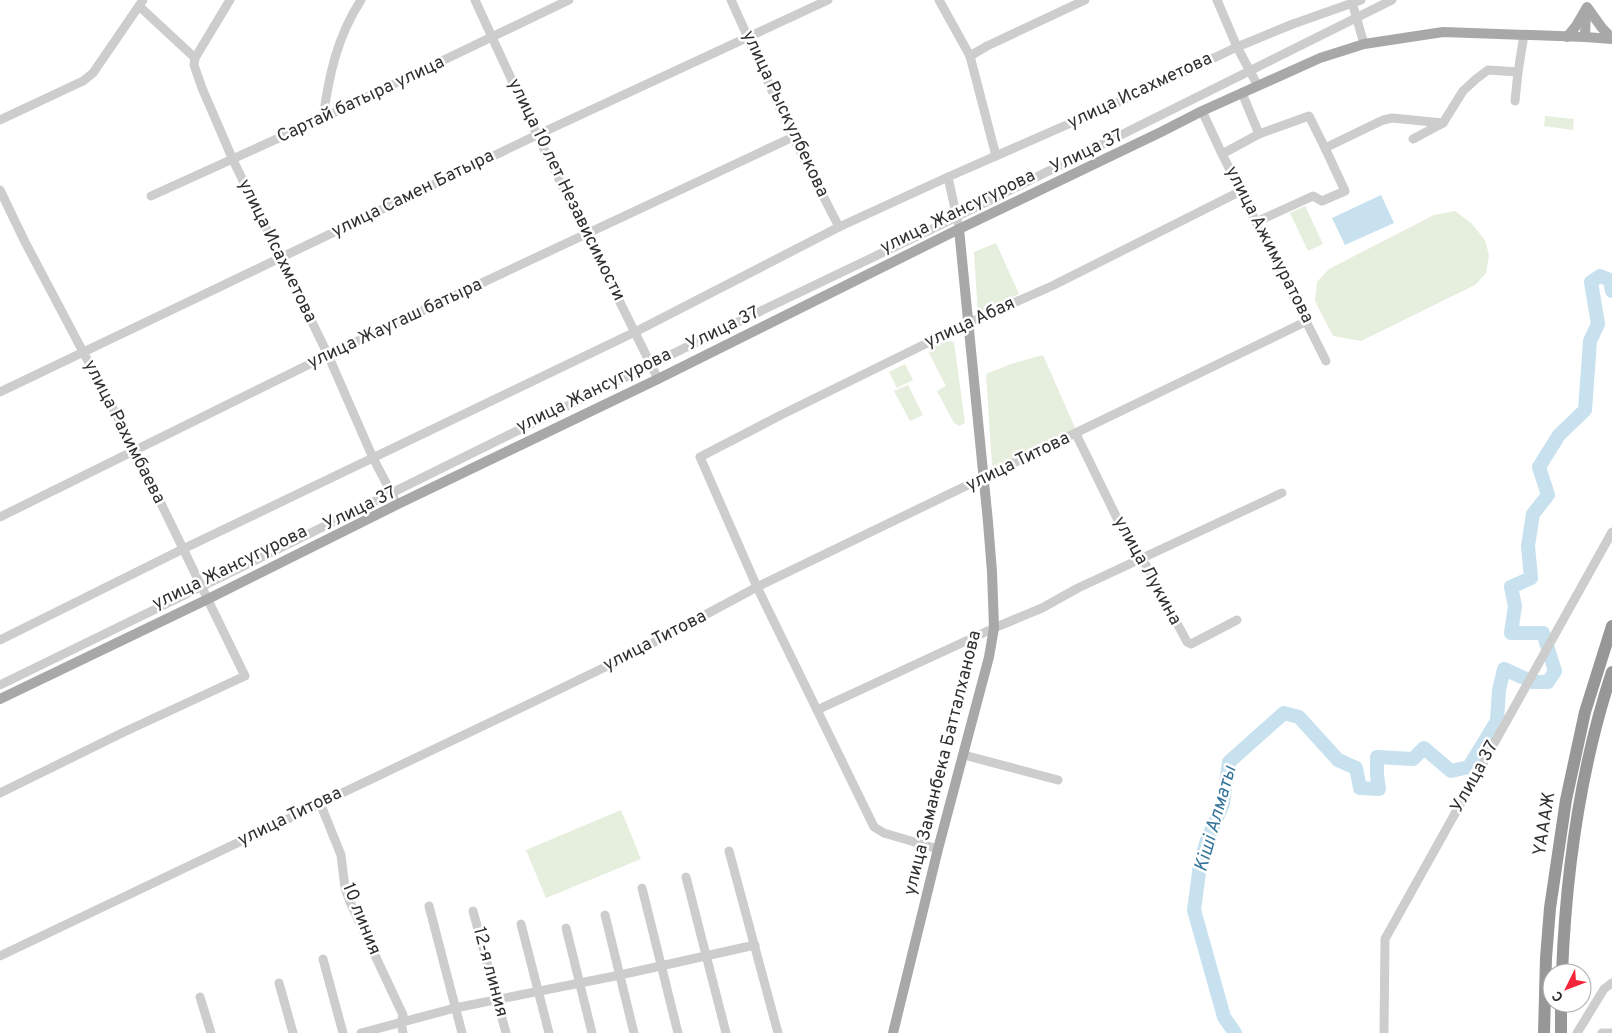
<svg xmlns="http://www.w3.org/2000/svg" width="1612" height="1033" font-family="Overpass,sans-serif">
	<rect width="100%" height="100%" fill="#fff"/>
	<g fill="#e6eedd">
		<polygon points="1545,116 1574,119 1573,130 1544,126"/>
		<polygon points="1305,206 1323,244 1308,251 1290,213"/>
		<polygon points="1455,211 1471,223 1485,240 1489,255 1486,273 1475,285 1361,341 1333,336 1315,301 1317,282 1329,269 1434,215"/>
		<polygon points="996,243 1019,294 978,313 974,252"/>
		<polygon points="946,341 954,342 965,423 959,426 954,423 937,391 946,386 929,353 930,347"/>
		<polygon points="1043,355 1076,430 997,469 992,465 986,374 1011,364"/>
		<polygon points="905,364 913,380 897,388 889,372"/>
		<polygon points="908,385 923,415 910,421 894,391"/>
		<polygon points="621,810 641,859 546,898 526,850"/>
	</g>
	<polygon fill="#c7e1ef" points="1381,195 1394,223 1345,245 1332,218"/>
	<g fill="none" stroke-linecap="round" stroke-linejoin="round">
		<polyline stroke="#c7e1ef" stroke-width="14" points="1235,1033 1224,1017 1194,910 1200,865 1207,840 1223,804 1229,762 1284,713 1299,717 1338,760 1356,768 1360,788 1379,789 1377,775 1377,757 1413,759 1424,748 1451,771 1469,767 1497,721 1499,690 1504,669 1533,682 1548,682 1555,671 1543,633 1511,633 1515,606 1511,587 1531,578 1528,546 1533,514 1548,495 1539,467 1559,435 1585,410 1590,341 1598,324 1591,282 1600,276 1610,280 1612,291"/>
		<g stroke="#cdcdcd" stroke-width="9">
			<polyline points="230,0 195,58 194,65 202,88 233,160 328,355 373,458 394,498"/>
			<polyline points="475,0 537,135 658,379"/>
			<polyline points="731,0 793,137 839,227"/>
			<polyline points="939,0 970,56 996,156"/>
			<polyline points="1352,2 1364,44"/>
			<polyline points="139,6 195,58"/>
			<polyline points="970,56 987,46 1085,0"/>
			<polyline points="1258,86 1237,47 1293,24 1361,0"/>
			<polyline points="1242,93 1259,134 1222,154 1326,361"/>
			<polyline points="1515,101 1518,72"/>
			<polyline points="1202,111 1222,154"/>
			<path d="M323 118C329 75 337 37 361 0"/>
			<polyline points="0,120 83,81 93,73 143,0"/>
			<polyline points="1259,134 1309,116 1325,148 1383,120 1392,118 1443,123"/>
			<polyline points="1413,139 1443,123 1463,91 1476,79 1488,70 1518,72 1524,35"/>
			<polyline points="0,190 25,242 135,450 245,676 124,732 0,793"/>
			<polyline points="1241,191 1052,286 968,323 783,414 700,457 757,587 817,710 994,628 1042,608 1078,588 1282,493"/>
			<polyline points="151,196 323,118 569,0"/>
			<polyline points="1256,222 1313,196 1322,201 1345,191 1325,148"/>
			<polyline points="958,223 948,177 1146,90 1237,47 1217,0"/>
			<polyline points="0,392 537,135 828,0"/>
			<polyline points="1076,434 1134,553 1146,565 1187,642 1191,644 1237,620"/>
			<polyline points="0,517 328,355 793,137"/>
			<polyline points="0,640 183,549 635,332 839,227 948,177"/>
			<polyline points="0,685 256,560 721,330 930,230 1392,0"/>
			<polyline points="817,710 874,827 884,833 938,849"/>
			<polyline points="964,755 1058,780"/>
			<polyline points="320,803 341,855 345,888 350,902 403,1015 401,1022 403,1033"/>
			<polyline points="729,851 778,1033"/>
			<polyline points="686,877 726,1033"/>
			<polyline points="642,888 678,1033"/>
			<polyline points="429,906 462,1033"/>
			<polyline points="473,911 506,1033"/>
			<polyline points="605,915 634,1033"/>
			<polyline points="521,924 549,1033"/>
			<polyline points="566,928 592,1033"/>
			<polyline points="0,956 531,703 634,653 757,587 1307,321"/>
			<polyline points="323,959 343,1033"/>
			<polyline points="279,983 293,1033"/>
			<polyline points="200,997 211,1033"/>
			<polyline points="361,1033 455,1008 620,975 755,945"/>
			<polyline points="1384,1033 1385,939 1612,532"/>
			<polyline points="1577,1033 1604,989 1612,983"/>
			<polyline points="1602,1033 1612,1033"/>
		</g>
		<g stroke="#a8a8a8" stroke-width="10">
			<polyline points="1567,37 1576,26 1587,7 1602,28 1612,38"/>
			<polyline points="1585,37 1586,10"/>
			<polyline points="0,699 208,599 398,504 658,379 959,229 1161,132 1202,111 1320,58 1364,44 1443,32 1585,37 1612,39"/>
			<polyline points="893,1033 938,849 989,657 994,628 992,572 988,522 959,229"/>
		</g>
		<g stroke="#979797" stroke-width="12">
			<path d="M1562 973C1566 871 1580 769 1612 672"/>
			<polyline points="1561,1003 1561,1033"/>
			<polyline points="1544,1033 1546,958 1550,908 1566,800 1585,712 1612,626"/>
		</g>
	</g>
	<g text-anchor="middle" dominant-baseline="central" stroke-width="5" stroke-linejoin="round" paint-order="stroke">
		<g font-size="18" fill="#303030" stroke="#fff">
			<text transform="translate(1140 91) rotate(-25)">улица Исахметова</text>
			<text transform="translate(361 100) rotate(-25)">Сартай батыра улица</text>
			<text transform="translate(785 114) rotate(65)">улица Рыскулбекова</text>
			<text transform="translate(1087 152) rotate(-26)">Улица 37</text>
			<text transform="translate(566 190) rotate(64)">улица 10 лет Независимости</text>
			<text transform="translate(413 194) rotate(-26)">улица Самен Батыра</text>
			<text transform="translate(958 212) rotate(-26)">улица Жансугурова</text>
			<text transform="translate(1269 245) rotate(63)">улица Ажимуратова</text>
			<text transform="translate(277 251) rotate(64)">улица Исахметова</text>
			<text transform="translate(970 323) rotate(-25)">улица Абая</text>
			<text transform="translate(395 324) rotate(-25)">улица Жаугаш батыра</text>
			<text transform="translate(723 329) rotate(-26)">Улица 37</text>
			<text transform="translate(594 391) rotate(-26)">улица Жансугурова</text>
			<text transform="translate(124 432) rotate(63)">улица Рахимбаева</text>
			<text transform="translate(1018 462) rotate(-26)">улица Титова</text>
			<text transform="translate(360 509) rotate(-26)">Улица 37</text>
			<text transform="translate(230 568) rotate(-26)">улица Жансугурова</text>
			<text transform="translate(1147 571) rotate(61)">улица Лукина</text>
			<text transform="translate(655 641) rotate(-27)">улица Титова</text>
			<text transform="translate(943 763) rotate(-76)">улица Заманбека Батталханова</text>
			<text transform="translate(1475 777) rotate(-61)">Улица 37</text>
			<text transform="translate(290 817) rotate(-26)">улица Титова</text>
			<text transform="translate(1545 824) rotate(-81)">ҮАААЖ</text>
			<text transform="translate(361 919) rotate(68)">10 линия</text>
			<text transform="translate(490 972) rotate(75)">12-я линия</text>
		</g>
		<g font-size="19" font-style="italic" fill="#36769a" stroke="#fff">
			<text transform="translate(1216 819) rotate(-74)">Кіші Алматы</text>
		</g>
	</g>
	<g transform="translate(1567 988) rotate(228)"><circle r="24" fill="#ffffff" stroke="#acacac"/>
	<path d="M0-4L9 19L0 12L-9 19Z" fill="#f42439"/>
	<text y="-8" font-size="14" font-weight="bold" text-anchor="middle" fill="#303030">С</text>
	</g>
</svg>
